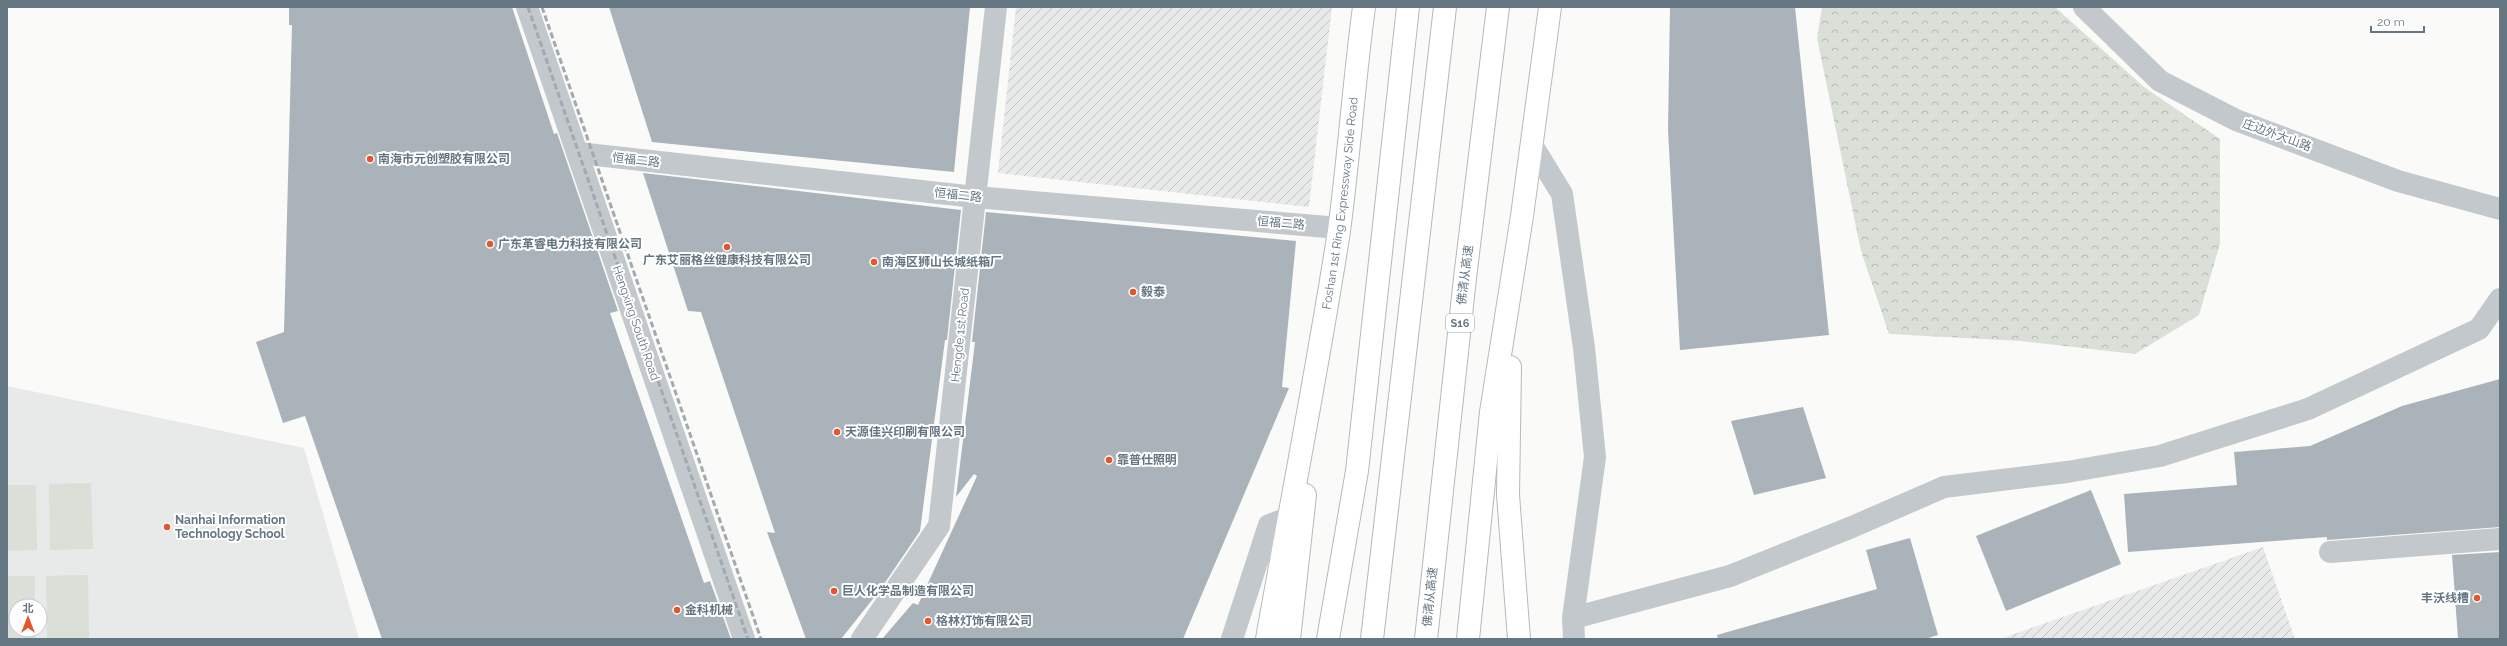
<svg xmlns="http://www.w3.org/2000/svg" width="2507" height="646" font-family="Raleway,'Noto Sans SC',sans-serif">
	<defs>
		<pattern id="industrial-furrows" width="10" height="10" patternUnits="userSpaceOnUse"><rect width="10" height="10" fill="#e8e9e9"/><path d="M-1 1l2-2M0 10L10 0M9 11l2-2" fill="none" stroke="#c0c1c2"/></pattern>
		<pattern id="forest-crowns" width="20" height="18" patternUnits="userSpaceOnUse"><rect width="20" height="18" fill="#dadfd7"/><path d="M2 6a3 3 0 1 1 6 0M12 15a3 3 0 1 1 6 0" fill="none" stroke="#b4b9b4"/></pattern>
	</defs>
	<rect width="100%" height="100%" fill="#fafaf8"/>
	<path fill="#e8e9e9" fill-rule="evenodd" d="M7 386 304 448 359 639H7ZM16 606H40V630H16Z"/>
	<g fill="url(#industrial-furrows)">
		<polygon points="1016,7 1332,7 1309,207 998,173"/>
		<polygon points="2263,547 2295,639 2000,639"/>
	</g>
	<polygon fill="url(#forest-crowns)" points="1822,7 2055,7 2144,87 2220,139 2220,244 2199,315 2135,354 2021,341 1889,334 1861,251 1817,38"/>
	<g fill="#dadfd7">
		<polygon points="91,483 93,549 50,550 49,484"/>
		<polygon points="7,485 36,485 37,550 7,551"/>
		<polygon points="88,575 89,639 47,639 46,576"/>
		<polygon points="7,576 35,576 35,606 16,606 16,630 36,630 36,639 7,639"/>
	</g>
	<g fill="#aab3b9">
		<polygon points="289,7 512,7 554,134 557,133 618,311 610,313 704,583 710,581 731,639 382,639 305,416 283,423 256,342 284,332 292,25 289,25"/>
		<polygon points="609,7 970,7 954,172 652,142"/>
		<polygon points="1670,7 1795,7 1829,335 1680,350 1668,130"/>
		<polygon points="643,173 961,210 947,340 945,340 920,531 880,590 841,639 806,639 767,532 775,533 701,312 688,311"/>
		<polygon points="986,212 1296,241 1282,387 1289,388 1183,639 882,639 913,603 918,605 977,476 974,474 956,497 975,342 972,342"/>
		<polygon points="2500,379 2500,527 2327,540 2327,537 2128,552 2124,494 2237,485 2234,452 2310,446 2402,406"/>
		<polygon points="1803,407 1826,478 1754,495 1731,421"/>
		<polygon points="2091,490 2121,564 2006,611 1976,536"/>
		<polygon points="1910,538 1938,635 1925,639 1718,639 1717,635 1877,589 1866,550"/>
		<polygon points="2500,552 2500,639 2458,639 2452,555"/>
	</g>
	<g fill="none" stroke-linecap="round" stroke-linejoin="round">
		<g stroke="#b5babe" stroke-width="24">
			<g id="major">
				<polyline points="1510,367 1508,495 1519,639"/>
				<path id="s1" d="M1267 639C1291 503 1318 367 1339 231 1349 156 1354 81 1364 7"/>
				<polyline points="1289,639 1305,495"/>
				<polyline points="1468,639 1491,412 1522,216 1550,7"/>
			</g>
		</g>
		<g stroke="#b4b9bd" stroke-width="24">
			<g id="highway">
				<polyline points="1328,639 1357,471 1408,7"/>
				<polyline points="1372,639 1445,7"/>
				<polyline points="1426,639 1465,278 1498,7"/>
			</g>
		</g>
		<g stroke="#c3c8cc" stroke-width="22">
			<polyline points="527,7 744,639"/>
			<polyline points="2084,7 2160,81 2236,120 2398,181 2500,209"/>
			<polyline points="1532,145 1562,194 1584,348 1595,457 1573,618 1574,639"/>
			<polyline points="578,153 975,197 1339,228"/>
			<polyline points="2330,552 2500,539"/>
			<polyline points="1573,618 1730,576 1852,527 1944,487 2067,472 2160,456 2308,409 2479,329 2500,299"/>
			<polyline points="862,639 939,526 996,7"/>
			<polyline points="1232,639 1269,525 1288,518"/>
		</g>
		<use href="#major" stroke="#fff" stroke-width="22"/>
		<use href="#highway" stroke="#fff" stroke-width="22"/>
		<g stroke="#a2aab0" stroke-width="3" stroke-dasharray="6 3" stroke-linecap="butt">
			<polyline points="528,7 748,639"/>
			<polyline points="542,7 761,639"/>
		</g>
	</g>
	<g fill="#e4572e" stroke="#fff" stroke-width="1.5">
		<circle cx="370" cy="159" r="4"/>
		<circle cx="490" cy="244" r="4"/>
		<circle cx="727" cy="247" r="4"/>
		<circle cx="874" cy="262" r="4"/>
		<circle cx="1133" cy="292" r="4"/>
		<circle cx="837" cy="432" r="4"/>
		<circle cx="1109" cy="460" r="4"/>
		<circle cx="167" cy="527" r="4"/>
		<circle cx="834" cy="591" r="4"/>
		<circle cx="2477" cy="598" r="4"/>
		<circle cx="677" cy="610" r="4"/>
		<circle cx="928" cy="621" r="4"/>
	</g>
	<g text-anchor="middle" dominant-baseline="central" stroke-width="4" stroke-linejoin="round" paint-order="stroke">
		<rect fill="#fff" stroke="#939fa8" stroke-width="1" x="1446" y="314" width="28" height="18" rx="3"/>
		<g font-size="11" font-weight="bold" fill="#657683">
			<text x="1460" y="323">S16</text>
		</g>
		<g font-size="12" fill="#657683" stroke="#fff">
			<text transform="translate(2277 135) rotate(20)">庄边外大山路</text>
			<text transform="translate(636 160) rotate(6)">恒福二路</text>
			<text transform="translate(958 195) rotate(6)">恒福二路</text>
			<text stroke="none"><textPath href="#s1" startOffset="442">Foshan 1st Ring Expressway Side Road</textPath></text>
			<text transform="translate(1281 223) rotate(5)">恒福二路</text>
			<text transform="translate(1465 275) rotate(-83)">佛清从高速</text>
			<text transform="translate(636 323) rotate(71)">Hengxing South Road</text>
			<text transform="translate(960 335) rotate(-84)">Hengde 1st Road</text>
			<text transform="translate(1430 597) rotate(-84)">佛清从高速</text>
		</g>
		<g font-size="12" font-weight="bold" fill="#657683" stroke="#fff" text-anchor="start">
			<text x="378" y="159">南海市元创塑胶有限公司</text>
			<text x="498" y="244">广东革睿电力科技有限公司</text>
			<text x="727" y="260" text-anchor="middle">广东艾丽格丝健康科技有限公司</text>
			<text x="882" y="262">南海区狮山长城纸箱厂</text>
			<text x="1141" y="292">毅泰</text>
			<text x="845" y="432">天源佳兴印刷有限公司</text>
			<text x="1117" y="460">靠普仕照明</text>
			<text x="175" y="520">Nanhai Information<tspan x="175" dy="14">Technology School</tspan></text>
			<text x="842" y="591">巨人化学品制造有限公司</text>
			<text x="2469" y="598" text-anchor="end">丰沃线槽</text>
			<text x="685" y="610">金科机械</text>
			<text x="936" y="621">格林灯饰有限公司</text>
		</g>
	</g>
	<rect width="2507" height="646" fill="none" stroke="#657683" stroke-width="16"/>
	<g transform="translate(28 618)"><circle r="19" fill="#ffffff" stroke="#c1c8cd"/>
	<path d="M0-3L7 15L0 10L-7 15Z" fill="#e4572e"/>
	<text y="-6" font-size="11" font-weight="bold" text-anchor="middle" fill="#657683">北</text>
	</g>
	<path d="M2371 26v6h53v-6" fill="none" stroke="#657683" stroke-width="2"/>
	<text x="2377" y="26" font-size="12" fill="#657683" stroke="#ffffff" stroke-width="3" paint-order="stroke">20 m</text>
</svg>
